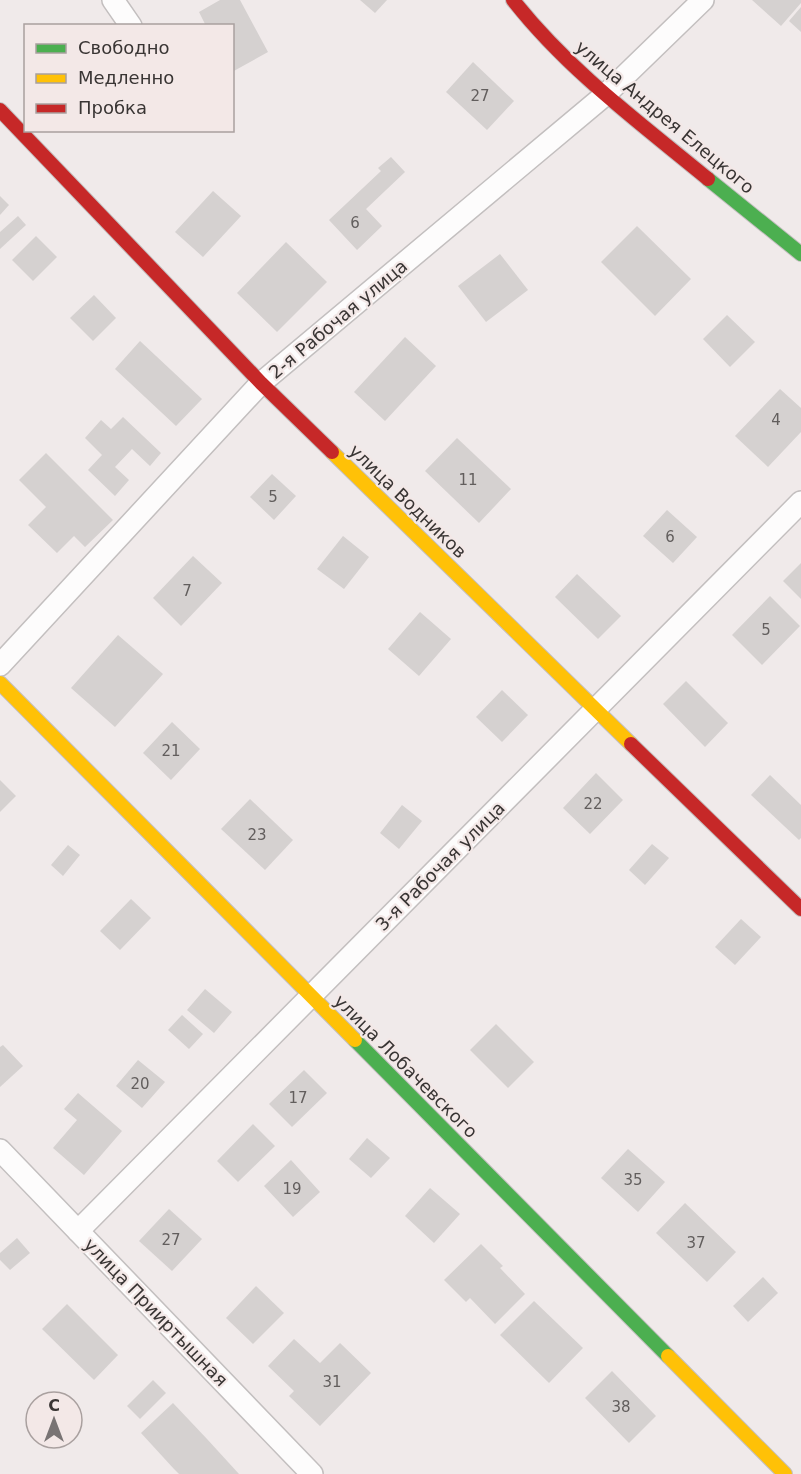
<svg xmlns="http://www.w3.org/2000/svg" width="801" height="1474" font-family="'DejaVu Sans',sans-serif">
	<rect width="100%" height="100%" fill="#f0eaea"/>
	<g fill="#d5d1d0">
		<polygon points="220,0 240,0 268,52 232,72 232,26 206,26 199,12"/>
		<polygon points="360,0 387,0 375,13"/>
		<polygon points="752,0 801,0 801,3 781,26"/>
		<polygon points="801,7 801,32 789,21"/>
		<polygon points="473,62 514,101 487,130 446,92"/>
		<polygon points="391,157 405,172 366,209 382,226 357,250 329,220 381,171 378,168"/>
		<polygon points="213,191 241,216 203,257 175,232"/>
		<polygon points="0,196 9,205 0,215"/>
		<polygon points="18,216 26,225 0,249 0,232"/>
		<polygon points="637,226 691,279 655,316 601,262"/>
		<polygon points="36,236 57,257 33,281 12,260"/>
		<polygon points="286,242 327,282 277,332 237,293"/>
		<polygon points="500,254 528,290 486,322 458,286"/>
		<polygon points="94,295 116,318 93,341 70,318"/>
		<polygon points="727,315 755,342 730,367 703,339"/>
		<polygon points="405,337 436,366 385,421 354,392"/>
		<polygon points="140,341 202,399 176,426 115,369"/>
		<polygon points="780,389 801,408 801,432 768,467 735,436"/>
		<polygon points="123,417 161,453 150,466 132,449 115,467 129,480 115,496 88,470 102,455 85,438 101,420 111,429"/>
		<polygon points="457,438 511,489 479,523 425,471"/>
		<polygon points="46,453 113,520 85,547 74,536 57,553 28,525 46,507 19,480"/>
		<polygon points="272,474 296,496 274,520 250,497"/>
		<polygon points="667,510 697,537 673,563 643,536"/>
		<polygon points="343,536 369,557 344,589 317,569"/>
		<polygon points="193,556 222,583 181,626 153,598"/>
		<polygon points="801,563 801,599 783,581"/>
		<polygon points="577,574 621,616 598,639 555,597"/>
		<polygon points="770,596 800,626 762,665 732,635"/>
		<polygon points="420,612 451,639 419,676 388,649"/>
		<polygon points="118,635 163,674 115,727 71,688"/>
		<polygon points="686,681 728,723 705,747 663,704"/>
		<polygon points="502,690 528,715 502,742 476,717"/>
		<polygon points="172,722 200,749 171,780 143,753"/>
		<polygon points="596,773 623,800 590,834 563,808"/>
		<polygon points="770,775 801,805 801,838 799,840 751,795"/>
		<polygon points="0,780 16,796 0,812"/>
		<polygon points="250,799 293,840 265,870 221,829"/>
		<polygon points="402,805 422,821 399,849 380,833"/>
		<polygon points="652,844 669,858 645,885 629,870"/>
		<polygon points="68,845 80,855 63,876 51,865"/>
		<polygon points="131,899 151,918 120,950 100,931"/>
		<polygon points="741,919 761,937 735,965 715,947"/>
		<polygon points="205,989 232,1012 214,1033 187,1010"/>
		<polygon points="182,1015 203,1034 189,1049 168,1030"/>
		<polygon points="496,1024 534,1062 508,1088 470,1050"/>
		<polygon points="3,1045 23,1066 0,1087 0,1047"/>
		<polygon points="138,1060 165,1082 142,1108 116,1086"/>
		<polygon points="304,1070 327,1093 292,1127 269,1104"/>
		<polygon points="78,1093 122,1131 84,1175 53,1148 77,1120 64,1109"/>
		<polygon points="253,1124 275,1146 238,1182 217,1161"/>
		<polygon points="367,1138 390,1158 371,1178 349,1159"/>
		<polygon points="628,1149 665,1182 638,1212 601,1178"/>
		<polygon points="291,1160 320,1192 293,1217 264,1186"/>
		<polygon points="430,1188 460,1214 434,1243 405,1216"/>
		<polygon points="685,1203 736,1252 707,1282 656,1233"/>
		<polygon points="169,1209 202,1239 172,1271 139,1241"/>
		<polygon points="17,1238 30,1253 10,1270 0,1260 0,1253"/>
		<polygon points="481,1244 503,1266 500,1268 525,1294 495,1324 470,1298 466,1302 444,1280"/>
		<polygon points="763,1277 778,1293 748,1322 733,1306"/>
		<polygon points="256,1286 284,1313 253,1344 226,1318"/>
		<polygon points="534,1301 583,1348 549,1383 500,1335"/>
		<polygon points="67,1304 118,1355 94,1380 42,1329"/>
		<polygon points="294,1339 320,1363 340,1343 371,1373 320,1426 289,1396 294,1391 268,1366"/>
		<polygon points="612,1371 656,1416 629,1443 585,1398"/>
		<polygon points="153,1380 166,1393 140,1419 127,1406"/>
		<polygon points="173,1403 207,1439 239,1474 179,1474 174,1469 141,1433"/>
	</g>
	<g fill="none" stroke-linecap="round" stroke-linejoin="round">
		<g stroke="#c3bfbf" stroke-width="24">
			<g id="street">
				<polyline points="113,0 131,26"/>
				<polyline points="0,665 261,383 605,95 703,0"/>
				<polyline points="0,1150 312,1474"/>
				<polyline points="78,1231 801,502"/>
			</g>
		</g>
		<g stroke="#c3bfbf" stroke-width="16">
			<g id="fast">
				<polyline points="708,179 801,254"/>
				<polyline points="355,1040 668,1356"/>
			</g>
		</g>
		<g stroke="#c3bfbf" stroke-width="16">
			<g id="slow">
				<polyline points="332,452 631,744"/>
				<polyline points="0,683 355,1040"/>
				<polyline points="668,1356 785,1474"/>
			</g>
		</g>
		<g stroke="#c3bfbf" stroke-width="16">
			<g id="jam">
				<path d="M513 0C568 70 640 123 708 179"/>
				<polyline points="0,110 261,383 332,452"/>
				<polyline points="631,744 801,909"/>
			</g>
		</g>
		<use href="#street" stroke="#fdfcfc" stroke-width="21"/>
		<use href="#fast" stroke="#4caf50" stroke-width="14"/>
		<use href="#slow" stroke="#ffc107" stroke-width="14"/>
		<use href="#jam" stroke="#c62828" stroke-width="14"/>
	</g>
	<g text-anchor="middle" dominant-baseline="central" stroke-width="4.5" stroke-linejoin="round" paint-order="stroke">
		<g font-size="15" fill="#625e5d">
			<text x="480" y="96">27</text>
			<text x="355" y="223">6</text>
			<text x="776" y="420">4</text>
			<text x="468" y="480">11</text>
			<text x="273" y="497">5</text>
			<text x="670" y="537">6</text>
			<text x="187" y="591">7</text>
			<text x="766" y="630">5</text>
			<text x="171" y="751">21</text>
			<text x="593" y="804">22</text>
			<text x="257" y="835">23</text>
			<text x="140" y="1084">20</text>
			<text x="298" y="1098">17</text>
			<text x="633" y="1180">35</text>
			<text x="292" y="1189">19</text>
			<text x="171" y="1240">27</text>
			<text x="696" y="1243">37</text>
			<text x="332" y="1382">31</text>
			<text x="621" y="1407">38</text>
		</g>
		<g font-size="18" fill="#393534" stroke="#f3e8e7">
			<text transform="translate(665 117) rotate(40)">улица Андрея Елецкого</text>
			<text transform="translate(338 319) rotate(-40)">2-я Рабочая улица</text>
			<text transform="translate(408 501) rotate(44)">улица Водников</text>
			<text transform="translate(440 866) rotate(-45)">3-я Рабочая улица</text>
			<text transform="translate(406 1066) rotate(45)">улица Лобачевского</text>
			<text transform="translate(156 1312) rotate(46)">улица Прииртышная</text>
		</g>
	</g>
	<rect x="24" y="24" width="210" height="108" fill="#f3e8e7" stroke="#a9a09f" stroke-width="1.5"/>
	<rect x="36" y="44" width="30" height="9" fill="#4caf50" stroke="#a9a09f" stroke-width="1.5"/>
	<text x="78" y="54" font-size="18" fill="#393534">Свободно</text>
	<rect x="36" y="74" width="30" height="9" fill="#ffc107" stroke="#a9a09f" stroke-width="1.5"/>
	<text x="78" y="84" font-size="18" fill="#393534">Медленно</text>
	<rect x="36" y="104" width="30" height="9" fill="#c62828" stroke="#a9a09f" stroke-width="1.5"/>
	<text x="78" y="114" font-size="18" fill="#393534">Пробка</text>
	<g transform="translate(54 1420)"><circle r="28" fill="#f3e8e7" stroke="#a9a09f" stroke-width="1.5"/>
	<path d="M0-4.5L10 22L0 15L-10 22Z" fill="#797474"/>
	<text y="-9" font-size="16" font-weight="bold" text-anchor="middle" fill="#393534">С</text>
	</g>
</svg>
